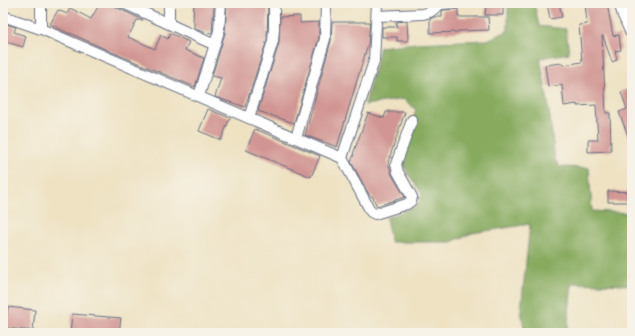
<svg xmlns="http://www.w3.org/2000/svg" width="635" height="336" font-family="'Architects Daughter',sans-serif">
	<rect width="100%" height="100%" fill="#f7f3e8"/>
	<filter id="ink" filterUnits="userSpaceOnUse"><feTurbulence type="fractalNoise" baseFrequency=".025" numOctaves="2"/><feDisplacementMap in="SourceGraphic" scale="8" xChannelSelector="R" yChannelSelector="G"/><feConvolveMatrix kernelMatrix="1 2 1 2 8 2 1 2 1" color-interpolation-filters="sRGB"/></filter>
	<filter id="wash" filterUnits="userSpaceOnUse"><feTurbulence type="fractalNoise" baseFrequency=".012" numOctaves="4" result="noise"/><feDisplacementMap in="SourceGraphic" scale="16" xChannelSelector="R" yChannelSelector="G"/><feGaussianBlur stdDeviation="0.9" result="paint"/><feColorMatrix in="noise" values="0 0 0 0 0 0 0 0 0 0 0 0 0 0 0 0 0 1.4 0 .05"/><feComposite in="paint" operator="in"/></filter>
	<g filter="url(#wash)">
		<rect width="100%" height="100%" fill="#eee2c3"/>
		<polygon fill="#87aa5e" stroke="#516c5e" points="521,3 534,3 539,26 566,29 569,53 540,58 548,102 555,160 560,167 589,168 592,211 632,213 632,285 572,283 567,333 525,333 521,310 530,224 472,233 451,242 391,242 386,218 418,205 422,194 407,172 401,160 416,109 403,99 365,105 380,47 416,43 487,40 508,31 508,5"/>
		<g id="blocks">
			<g fill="#d19593">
				<polygon points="100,3 107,3 143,20 137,20 128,37 155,49 161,35 168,39 170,33 189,42 185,50 204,58 195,87 107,50 70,33 70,34 50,24 58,10 67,14 70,8 91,19"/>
				<polygon points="194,3 214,3 212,33 203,32 194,28 194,22 193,21"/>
				<polygon points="227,3 268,3 267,40 245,107 215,97 221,78 212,76 225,33"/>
				<polygon points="547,3 559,3 562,17 550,19"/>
				<polygon points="585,3 607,3 613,36 619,35 621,50 615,51 617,60 612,62 603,36 602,36 606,113 610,113 611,151 588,152 588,140 598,140 596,105 577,106 577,104 564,106 562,85 548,87 545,65 562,63 563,65 582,62 579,25 587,24"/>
				<polygon points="486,4 503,4 503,15 485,15"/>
				<polygon points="458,9 458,17 488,17 489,30 458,31 458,32 430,33 430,19 434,17 442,17 442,11 443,10"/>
				<polygon points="300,16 300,23 319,22 319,38 294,123 258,111 279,43 280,17"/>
				<polygon points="407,21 408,41 397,41 397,37 382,37 382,27 397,27 396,22"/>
				<polygon points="332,22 370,22 368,44 337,147 305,135 331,41"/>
				<polygon points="3,23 16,27 14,32 26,36 23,47 3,41"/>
				<polygon points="632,88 632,144 631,144 619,112 627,109 621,92"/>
				<polygon points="208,109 230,118 221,140 199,131"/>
				<polygon points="386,112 405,112 388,162 392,175 405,197 377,206 372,196 370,196 351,162 354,154 353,154 368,113 384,118"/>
				<polygon points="255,129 320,156 311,177 246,150"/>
				<polygon points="608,191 632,192 632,202 608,202"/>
				<polygon points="8,307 35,310 33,331 5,328"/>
				<polygon points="72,314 121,318 119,333 70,333"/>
			</g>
		</g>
	</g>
	<g filter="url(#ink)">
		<use href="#blocks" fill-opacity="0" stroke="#656e81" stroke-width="1"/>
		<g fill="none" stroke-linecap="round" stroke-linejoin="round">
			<g stroke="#656e81" stroke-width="12">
				<g id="minor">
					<polyline points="41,3 41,29 342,158 371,212 375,214 407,204 411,201 412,197 398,172 396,164 412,120"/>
					<polyline points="123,3 215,45"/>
					<polyline points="3,16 41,29"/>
					<polyline points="377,16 423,14 430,12 441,4 455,3"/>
					<polyline points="169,23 169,3"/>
					<polyline points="199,96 219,31 221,3"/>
					<polyline points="249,118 273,41 274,29 274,3"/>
					<polyline points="296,138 325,39 326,3"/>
					<polyline points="342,158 374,61 377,3"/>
				</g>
			</g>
			<g stroke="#656e81" stroke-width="15">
				<polyline id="tertiary" points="621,3 624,14 632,32"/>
			</g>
			<use href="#minor" stroke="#fff" stroke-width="10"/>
			<use href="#tertiary" stroke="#fff" stroke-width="13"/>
		</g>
	</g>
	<rect width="635" height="336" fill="none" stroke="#f7f3e8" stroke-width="16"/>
</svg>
